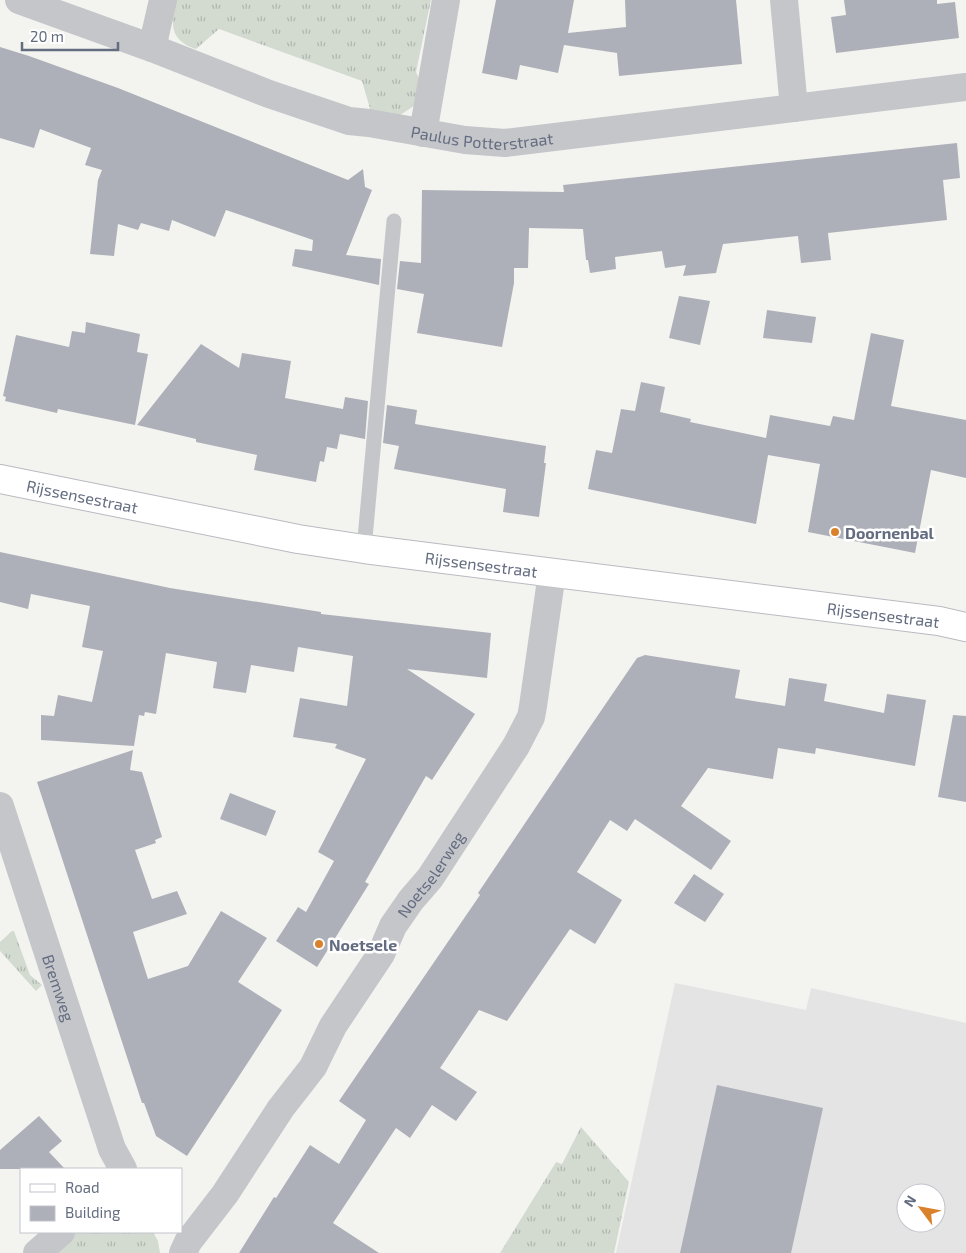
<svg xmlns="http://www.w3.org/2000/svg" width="966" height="1253" font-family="'Exo 2',sans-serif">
	<defs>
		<pattern id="grass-tufts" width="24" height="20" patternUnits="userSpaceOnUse" patternTransform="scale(1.25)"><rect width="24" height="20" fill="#d3dbd1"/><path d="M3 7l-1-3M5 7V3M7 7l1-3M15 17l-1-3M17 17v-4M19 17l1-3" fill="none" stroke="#afb6af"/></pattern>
	</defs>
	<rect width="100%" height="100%" fill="#f3f4f0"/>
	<path fill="#e4e4e4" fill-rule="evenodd" d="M675 983 806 1010 811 988 966 1023V1253H616ZM906 1193H936V1223H906Z"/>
	<g fill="url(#grass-tufts)">
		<path d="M176 0H431L416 72 421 83 417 104 397 117 371 112 362 81 219 29 196 49C169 40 171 24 176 0Z"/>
		<polygon points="12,931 14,931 30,975 42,985 36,991 0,951 0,942"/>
		<polygon points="581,1127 629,1182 614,1253 500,1253 556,1162 562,1164"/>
		<polygon points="74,1232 153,1232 158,1241 160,1253 51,1253"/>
	</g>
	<g fill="#adb0b8">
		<polygon points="496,0 574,0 568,33 626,27 625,0 736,0 742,64 619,76 617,53 564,45 558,73 520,65 517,80 482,73"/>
		<polygon points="844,0 937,0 937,4 955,2 959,38 836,53 831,17 846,15"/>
		<polygon points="0,47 29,56 118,88 348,180 363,169 365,187 372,190 346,255 381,259 379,285 292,266 295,249 312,251 313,240 226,210 215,237 172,220 169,231 141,223 138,230 118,224 114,256 90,254 98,180 102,170 85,165 91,148 40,129 34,148 0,138"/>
		<polygon points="957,143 960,178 943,180 947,220 828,233 831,260 801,263 798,236 723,244 716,273 683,276 686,265 665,268 662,251 615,257 616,269 590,273 588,260 586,260 583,229 529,228 528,268 514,268 514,283 502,347 417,333 424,294 397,289 400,261 421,263 422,190 564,192 563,185"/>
		<polygon points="679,296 710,301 700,345 669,338"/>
		<polygon points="767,310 816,317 812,343 763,338"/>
		<polygon points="86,322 140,334 137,352 148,354 135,425 58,409 57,413 5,401 6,397 3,396 16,335 69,347 72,331 85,333"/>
		<polygon points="871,333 904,340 891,406 966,420 966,478 931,470 915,553 808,532 820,464 768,455 756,524 588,489 596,450 612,453 621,409 635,411 641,382 665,387 660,412 691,419 690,422 766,438 770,415 830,426 833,416 854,420"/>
		<polygon points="201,344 239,368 242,353 291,361 285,398 343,409 345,397 368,401 365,439 340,434 337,449 327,447 324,462 320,461 316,482 254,470 257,455 196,442 196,439 137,425"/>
		<polygon points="387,405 417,410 415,424 546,446 544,463 546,463 539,517 503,512 506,489 394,469 399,446 383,443"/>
		<polygon points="0,552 170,588 321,612 321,614 491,633 487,678 407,669 475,714 432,780 426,776 373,868 365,882 369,884 317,967 276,941 298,907 306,912 334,861 318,852 366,759 335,748 337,744 293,737 300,698 347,706 353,656 298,647 294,672 251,665 246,693 213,688 217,662 166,653 156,714 145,712 144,716 139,715 134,746 41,740 41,715 54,716 58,695 92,702 103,651 82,647 90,606 31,594 28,609 0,602"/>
		<polygon points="645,655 740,670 735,698 785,706 789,678 827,684 824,701 884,713 887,694 926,700 915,766 816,748 815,754 778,748 773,779 708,768 681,806 731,841 711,870 635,819 627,831 610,820 577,872 622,900 595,944 570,929 507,1021 479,1010 440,1068 477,1092 456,1121 432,1105 410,1138 396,1128 333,1223 379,1253 239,1253 274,1197 276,1198 310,1145 339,1164 366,1120 339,1101 480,895 478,893 581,740 637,658"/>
		<polygon points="953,715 966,716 966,802 938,797"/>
		<polygon points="133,750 130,770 142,772 162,837 155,840 156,843 135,850 152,899 177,891 187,914 133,932 148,979 188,966 221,911 267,938 238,982 282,1010 187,1156 156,1136 144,1103 142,1103 37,782"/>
		<polygon points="230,793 276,811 266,836 220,819"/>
		<polygon points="694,874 724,894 705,922 674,903"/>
		<polygon points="717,1085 823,1108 791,1253 680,1253"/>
		<polygon points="39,1116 62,1141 49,1152 65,1169 0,1169 0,1150"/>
	</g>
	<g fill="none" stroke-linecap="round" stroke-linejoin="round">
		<g stroke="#b8bac0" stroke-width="30">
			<g id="secondary">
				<path id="s4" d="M0 479 298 539 364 549 939 621 966 627"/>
			</g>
		</g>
		<polyline stroke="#c4c6ca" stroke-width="15" points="364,549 394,221"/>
		<g stroke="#c4c6ca" stroke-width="28">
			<path id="s1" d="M19 0 152 48 269 94 349 121 369 123 465 140 505 143 966 87"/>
			<polyline points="784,0 794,108"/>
			<polyline points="152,48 163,0"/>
			<polyline points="423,133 446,0"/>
			<path id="s2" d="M0 806 112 1149 123 1169"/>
			<polyline points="37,1253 61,1232"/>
			<path id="s3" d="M183 1253 188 1242 225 1194 281 1108 313 1067 333 1026 381 954 393 926 411 900 430 878 516 746 531 717 533 706 552 573"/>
		</g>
		<use href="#secondary" stroke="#fff" stroke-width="28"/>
	</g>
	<g fill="#da822b" stroke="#fff" stroke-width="2">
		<circle cx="835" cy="532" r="5"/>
		<circle cx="319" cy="944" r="5"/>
	</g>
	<g text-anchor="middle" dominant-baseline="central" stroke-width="5" stroke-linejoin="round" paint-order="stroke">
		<g font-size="16" fill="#646c80" stroke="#fff">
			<text stroke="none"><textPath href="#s1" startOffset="486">Paulus Potterstraat</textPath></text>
			<text stroke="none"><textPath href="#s4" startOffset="84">Rijssensestraat</textPath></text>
			<text stroke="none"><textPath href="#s4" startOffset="489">Rijssensestraat</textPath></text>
			<text stroke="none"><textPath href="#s4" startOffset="894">Rijssensestraat</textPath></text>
			<text stroke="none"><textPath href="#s3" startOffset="454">Noetselerweg</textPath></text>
			<text stroke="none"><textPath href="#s2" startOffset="191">Bremweg</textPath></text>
		</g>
		<g font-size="16" font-weight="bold" fill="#646c80" stroke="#fff" text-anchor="start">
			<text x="845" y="532">Doornenbal</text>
			<text x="329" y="944">Noetsele</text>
		</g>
	</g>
	<rect x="20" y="1168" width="162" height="65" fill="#ffffff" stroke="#c1c4cc"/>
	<rect x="30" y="1184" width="25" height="8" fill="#ffffff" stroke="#c1c4cc"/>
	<text x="65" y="1193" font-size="15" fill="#646c80">Road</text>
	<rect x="30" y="1206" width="25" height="15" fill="#adb0b8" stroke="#c1c4cc"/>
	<text x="65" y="1218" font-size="15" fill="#646c80">Building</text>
	<g transform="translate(921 1208) rotate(302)"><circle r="24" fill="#ffffff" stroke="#c1c4cc"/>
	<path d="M0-4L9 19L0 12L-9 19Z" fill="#da822b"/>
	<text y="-8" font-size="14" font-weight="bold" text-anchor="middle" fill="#646c80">N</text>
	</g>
	<path d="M22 42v8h96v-8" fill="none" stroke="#646c80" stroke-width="2.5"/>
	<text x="30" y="42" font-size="15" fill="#646c80" stroke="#ffffff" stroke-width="4" paint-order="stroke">20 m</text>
</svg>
